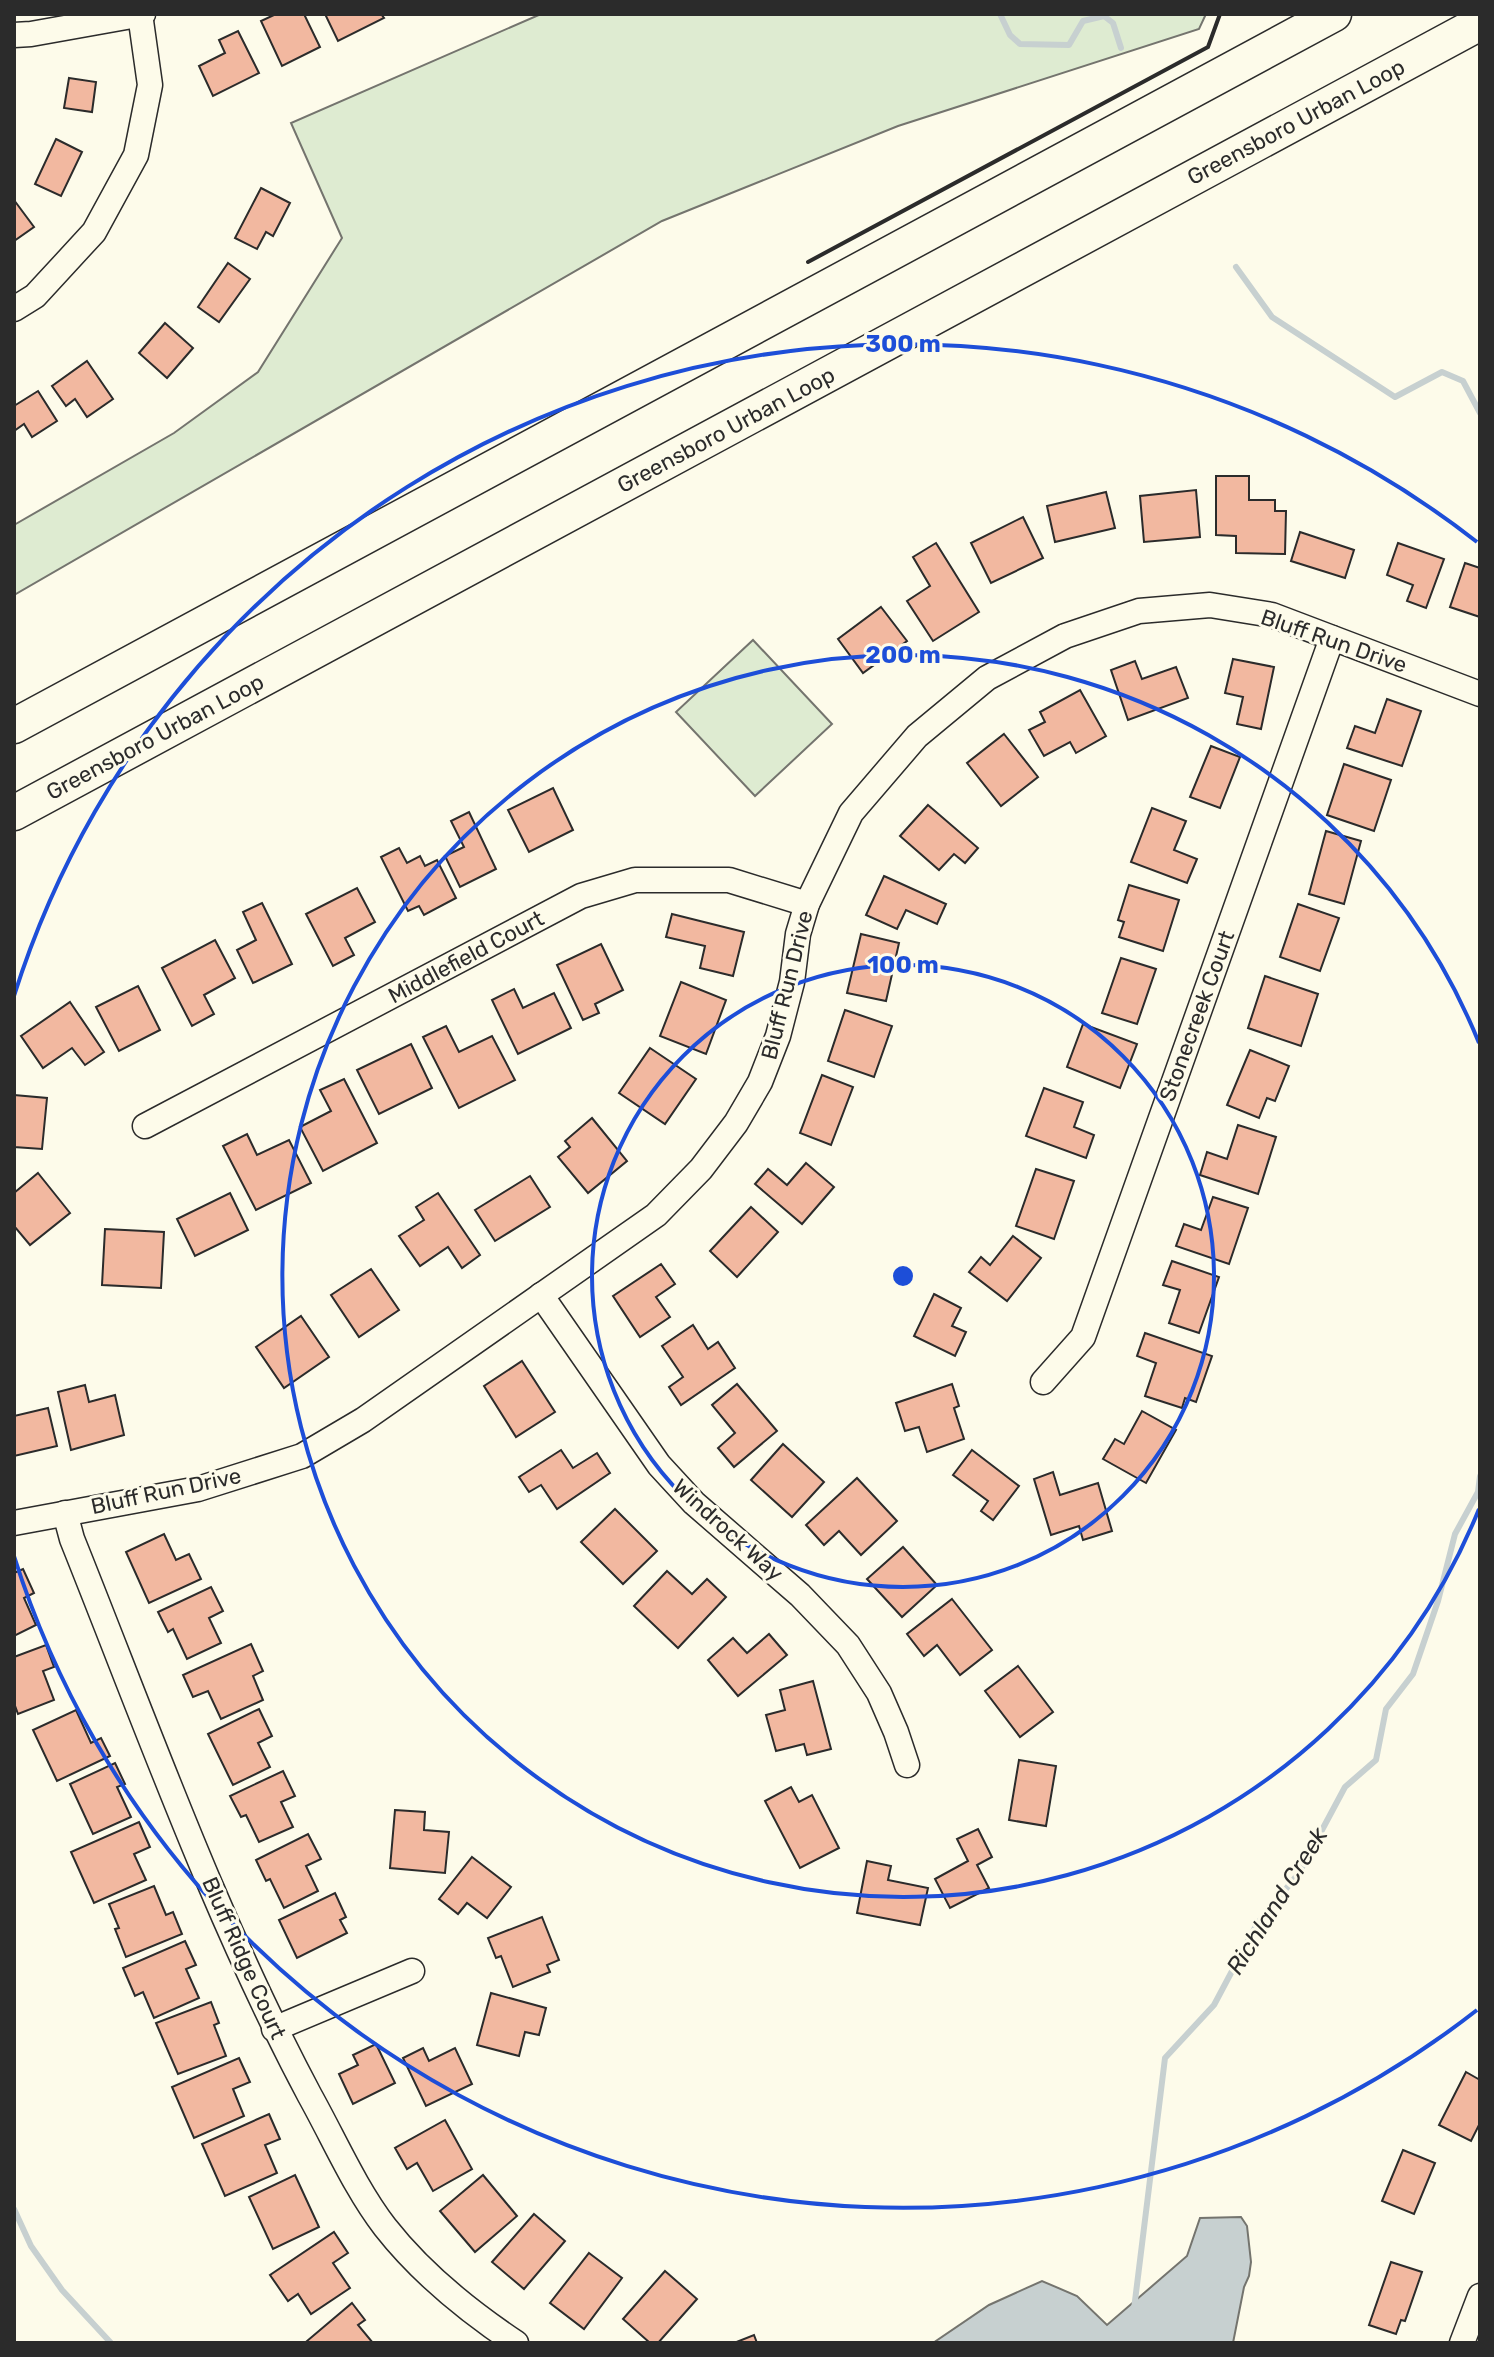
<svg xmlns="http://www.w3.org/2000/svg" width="1494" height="2357" font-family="Rubik,sans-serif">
	<rect width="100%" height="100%" fill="#fdfbea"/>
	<g fill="#deebd1" stroke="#74746e" stroke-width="2">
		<polygon points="541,14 1206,14 1199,29 898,126 662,221 14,595 14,525 174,433 258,372 342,238 291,123"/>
		<polygon points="753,640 832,724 755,796 676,712"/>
	</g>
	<polygon fill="#c7d0d0" stroke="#74746e" stroke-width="2" points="1241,2217 1247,2226 1251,2262 1249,2276 1244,2287 1233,2343 933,2343 989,2305 1042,2281 1077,2296 1107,2325 1187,2256 1200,2218"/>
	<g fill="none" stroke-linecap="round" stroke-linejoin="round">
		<g stroke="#c7d0d0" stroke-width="6">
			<polyline points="1000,14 1010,35 1020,44 1069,45 1083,21 1104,16 1113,23 1121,48"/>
			<polyline points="1236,267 1272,317 1395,397 1442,372 1463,381 1480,413"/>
			<polyline points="14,2209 31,2246 62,2290 111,2343"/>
			<polyline points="1134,2309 1165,2058 1214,2005 1257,1924 1299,1873 1345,1787 1376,1760 1386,1709 1413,1674 1438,1601 1455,1534 1478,1492 1480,1476"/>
		</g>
	</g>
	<g fill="#f2b8a0" stroke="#2b2b2b" stroke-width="2">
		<polygon points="276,14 304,14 320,47 282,66 261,21"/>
		<polygon points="325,14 381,14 384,18 338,41"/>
		<polygon points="238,31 259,73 213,96 199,66 225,53 219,40"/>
		<polygon points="69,78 96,82 92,112 64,108"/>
		<polygon points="56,139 82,152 61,196 35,184"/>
		<polygon points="261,188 290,203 273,236 266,232 257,249 235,238"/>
		<polygon points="14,200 34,227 14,241"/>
		<polygon points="228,263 250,279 219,322 198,307"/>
		<polygon points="165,323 193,348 167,378 139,353"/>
		<polygon points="87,361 113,399 87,417 75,399 66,406 52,386"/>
		<polygon points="38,391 57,421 32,437 24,424 14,431 14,406"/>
		<polygon points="1216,476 1249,476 1249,500 1275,500 1275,511 1286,511 1285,554 1236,553 1236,536 1216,535"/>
		<polygon points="1196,490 1200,537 1144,542 1140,496"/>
		<polygon points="1106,492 1115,528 1055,542 1047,506"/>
		<polygon points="1023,517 1043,558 991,583 971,543"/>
		<polygon points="1300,532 1354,550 1345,578 1291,561"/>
		<polygon points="936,543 979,612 933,641 907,601 930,586 913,557"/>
		<polygon points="1398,543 1444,559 1426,608 1407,601 1413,585 1387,575"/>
		<polygon points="1465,563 1480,568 1480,617 1450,607"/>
		<polygon points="881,607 907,641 863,673 838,639"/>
		<polygon points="1233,659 1274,667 1261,729 1237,724 1243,697 1225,693"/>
		<polygon points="1135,661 1142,679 1176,667 1188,698 1128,720 1111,670"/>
		<polygon points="1080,690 1106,736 1076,753 1070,742 1044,756 1029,730 1045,722 1040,712"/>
		<polygon points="1387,699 1421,711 1402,766 1347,748 1355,726 1375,733"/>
		<polygon points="1004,734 1038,777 1001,806 967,763"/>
		<polygon points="1211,746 1240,757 1220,808 1190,797"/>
		<polygon points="1344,764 1391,780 1374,831 1327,815"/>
		<polygon points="553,788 573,830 529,852 508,810"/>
		<polygon points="928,805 978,848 965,863 954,854 939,870 900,836"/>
		<polygon points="1152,808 1186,821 1174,850 1197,859 1187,883 1131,862"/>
		<polygon points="469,812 496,869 460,887 445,856 464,847 451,821"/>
		<polygon points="1326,831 1361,841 1344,904 1309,894"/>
		<polygon points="399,848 407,863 420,856 425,866 437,860 456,898 424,915 419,906 408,911 381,857"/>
		<polygon points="884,876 946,904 937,924 906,910 897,929 866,915"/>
		<polygon points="1129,885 1179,900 1163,951 1119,937 1124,922 1118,920"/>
		<polygon points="357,888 375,922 345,938 354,955 333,966 306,914"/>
		<polygon points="262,903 292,964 253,983 237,950 256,940 243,912"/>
		<polygon points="1298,904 1339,918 1320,971 1280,957"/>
		<polygon points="672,914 744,932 733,976 700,968 705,946 666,937"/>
		<polygon points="861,934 899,943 886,1001 847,993"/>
		<polygon points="215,940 235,978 204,995 214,1014 192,1026 162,968"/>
		<polygon points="601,944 623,990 595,1004 599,1013 583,1020 557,965"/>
		<polygon points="1121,958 1156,969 1137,1024 1102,1013"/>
		<polygon points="1265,976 1318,994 1301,1046 1248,1028"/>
		<polygon points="681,982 726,1000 706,1054 660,1036"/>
		<polygon points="138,986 160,1030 119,1051 96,1007"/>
		<polygon points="514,989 523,1008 554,993 571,1028 518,1054 492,1000"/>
		<polygon points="70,1002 104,1052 85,1065 72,1048 43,1068 21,1036"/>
		<polygon points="845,1010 892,1026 874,1077 828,1061"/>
		<polygon points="1083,1024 1137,1044 1120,1088 1067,1067"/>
		<polygon points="446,1026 459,1052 492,1036 515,1080 459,1108 423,1037"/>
		<polygon points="411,1044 432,1088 379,1114 357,1070"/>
		<polygon points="650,1048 696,1079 665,1124 619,1093"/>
		<polygon points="1250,1050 1289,1066 1275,1101 1267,1098 1259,1118 1227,1105"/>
		<polygon points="822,1075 853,1087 831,1145 800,1133"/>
		<polygon points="344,1079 377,1143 323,1171 300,1127 331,1111 320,1090"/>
		<polygon points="1044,1088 1083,1102 1074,1127 1094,1135 1086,1158 1026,1136"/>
		<polygon points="14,1095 47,1098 42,1149 14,1147"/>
		<polygon points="592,1118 627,1161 588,1193 558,1157 570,1147 565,1141"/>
		<polygon points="1238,1125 1276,1137 1258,1194 1200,1175 1207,1152 1227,1159"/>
		<polygon points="247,1134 257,1155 289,1140 311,1183 256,1210 223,1146"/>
		<polygon points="806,1163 834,1187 802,1224 755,1184 768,1169 787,1185"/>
		<polygon points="1036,1169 1074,1181 1054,1239 1016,1226"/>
		<polygon points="38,1173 70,1213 30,1245 14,1226 14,1193"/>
		<polygon points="530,1176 550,1207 495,1241 475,1210"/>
		<polygon points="230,1193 248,1230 195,1256 177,1219"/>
		<polygon points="438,1193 480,1255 462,1268 448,1247 420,1266 399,1236 424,1220 416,1207"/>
		<polygon points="1213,1197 1248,1208 1229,1264 1176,1246 1184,1224 1201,1230"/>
		<polygon points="751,1207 778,1232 737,1277 710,1251"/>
		<polygon points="105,1229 164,1232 161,1288 102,1285"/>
		<polygon points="1013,1236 1041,1258 1007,1301 969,1272 981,1257 990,1265"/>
		<polygon points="1172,1261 1219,1277 1199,1333 1169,1323 1180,1290 1163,1285"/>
		<polygon points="661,1264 675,1284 656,1297 670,1317 640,1337 613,1296"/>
		<polygon points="371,1269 399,1310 359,1337 331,1295"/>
		<polygon points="934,1294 961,1308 952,1326 966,1332 955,1356 914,1336"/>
		<polygon points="301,1316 329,1357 284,1388 256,1347"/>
		<polygon points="693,1325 708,1349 718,1342 735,1368 681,1405 669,1387 683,1377 662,1346"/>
		<polygon points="1145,1333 1212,1356 1196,1402 1185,1398 1182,1408 1145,1396 1156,1363 1137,1356"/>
		<polygon points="522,1361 555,1412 516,1437 484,1386"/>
		<polygon points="737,1384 777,1431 734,1467 718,1448 735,1433 712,1405"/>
		<polygon points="952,1384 959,1406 954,1408 964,1439 927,1452 919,1427 905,1431 896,1403"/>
		<polygon points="85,1385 89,1402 115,1395 124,1435 71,1450 58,1392"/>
		<polygon points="48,1408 57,1446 14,1456 14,1416"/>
		<polygon points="1142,1411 1176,1430 1146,1483 1103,1459 1115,1439 1124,1444"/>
		<polygon points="783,1444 824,1482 792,1517 751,1480"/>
		<polygon points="561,1450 573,1468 597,1453 610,1473 557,1509 541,1485 529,1492 519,1477"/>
		<polygon points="972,1450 1019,1486 993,1520 981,1511 988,1501 953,1475"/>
		<polygon points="1053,1472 1060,1495 1098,1483 1112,1531 1083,1540 1079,1526 1051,1535 1034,1479"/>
		<polygon points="857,1478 897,1521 861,1555 839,1531 824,1545 806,1525"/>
		<polygon points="615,1509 657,1551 623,1584 581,1542"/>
		<polygon points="164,1534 176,1560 189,1554 201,1579 149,1603 126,1552"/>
		<polygon points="903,1547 937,1585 902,1617 867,1579"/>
		<polygon points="23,1569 34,1593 24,1598 36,1625 14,1636 14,1573"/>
		<polygon points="667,1571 692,1594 707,1579 726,1597 678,1648 634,1606"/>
		<polygon points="211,1587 223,1611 209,1618 221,1643 187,1659 173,1629 168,1632 158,1612"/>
		<polygon points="952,1599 992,1650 960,1675 937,1645 924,1656 907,1634"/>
		<polygon points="769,1634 787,1655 738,1696 708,1660 733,1638 747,1653"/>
		<polygon points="251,1644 263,1671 253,1676 263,1700 221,1719 208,1691 193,1697 183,1675"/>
		<polygon points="46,1645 54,1667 43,1671 54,1700 18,1714 14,1703 14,1657"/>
		<polygon points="1018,1666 1053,1712 1020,1737 985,1691"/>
		<polygon points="813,1681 831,1749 807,1755 804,1744 776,1751 766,1715 785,1710 780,1690"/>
		<polygon points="259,1709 272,1736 258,1743 270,1767 233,1785 208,1734"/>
		<polygon points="76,1710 91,1743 101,1738 110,1756 57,1781 33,1730"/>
		<polygon points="1019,1760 1056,1766 1046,1826 1009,1820"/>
		<polygon points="115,1763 125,1784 117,1787 131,1817 93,1834 70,1784"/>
		<polygon points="283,1771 295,1796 281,1802 293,1827 259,1842 246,1815 241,1817 230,1796"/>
		<polygon points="791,1787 799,1802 812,1795 839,1848 800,1868 765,1801"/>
		<polygon points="395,1810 425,1812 424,1830 449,1832 445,1873 390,1868"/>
		<polygon points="139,1822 150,1847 134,1854 146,1880 94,1903 71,1852"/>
		<polygon points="978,1829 992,1857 977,1865 989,1888 950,1908 935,1879 968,1861 957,1839"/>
		<polygon points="308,1834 321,1859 306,1866 318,1891 284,1908 270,1879 266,1881 256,1860"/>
		<polygon points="472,1857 511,1887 487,1918 467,1903 458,1914 439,1899"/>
		<polygon points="867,1861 891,1866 888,1880 928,1888 920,1925 857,1913"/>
		<polygon points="154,1886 166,1915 173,1912 182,1934 126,1957 115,1929 119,1928 109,1904"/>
		<polygon points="335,1893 346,1917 340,1920 347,1933 297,1958 279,1920"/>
		<polygon points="542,1917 559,1960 547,1965 550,1972 513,1987 501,1956 496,1958 488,1938"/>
		<polygon points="185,1941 196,1965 186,1969 199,1998 154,2018 143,1992 135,1996 123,1968"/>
		<polygon points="491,1993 546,2008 539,2035 525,2032 519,2056 477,2045"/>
		<polygon points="211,2002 219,2023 214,2025 226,2056 178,2074 156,2023"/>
		<polygon points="376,2044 395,2083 353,2104 339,2074 358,2065 353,2055"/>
		<polygon points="423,2048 429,2061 455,2048 472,2084 426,2106 403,2058"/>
		<polygon points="239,2058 250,2082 233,2089 244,2116 194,2138 172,2087"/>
		<polygon points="1466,2072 1480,2080 1480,2123 1471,2141 1439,2125"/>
		<polygon points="269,2114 280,2139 265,2145 277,2173 225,2196 202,2144"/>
		<polygon points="445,2120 472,2169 433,2191 417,2163 407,2169 395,2148"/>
		<polygon points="1403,2150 1435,2163 1414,2214 1382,2201"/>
		<polygon points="295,2175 319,2227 273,2249 249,2197"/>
		<polygon points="483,2175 517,2216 475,2252 440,2211"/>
		<polygon points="534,2214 565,2241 524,2289 492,2262"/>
		<polygon points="334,2232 348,2253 333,2263 350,2288 311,2314 298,2294 288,2301 270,2275"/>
		<polygon points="589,2253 622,2278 584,2329 550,2303"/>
		<polygon points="1391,2262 1422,2272 1405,2321 1401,2320 1396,2334 1369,2325"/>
		<polygon points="665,2271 697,2299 658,2343 650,2343 623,2319"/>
		<polygon points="352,2303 365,2320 358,2325 373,2343 309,2343 307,2341"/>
		<polygon points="754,2335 757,2343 734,2343"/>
	</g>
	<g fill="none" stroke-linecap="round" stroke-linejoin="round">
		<g stroke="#2b2b2b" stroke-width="27">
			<g id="minor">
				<polyline points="14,35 31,34 143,14"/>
				<polyline points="14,309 35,296 94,232 136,155 150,85 140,14"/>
				<polyline points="145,1126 581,896 635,880 729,880 807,904"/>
				<polyline points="541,1295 659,1465 694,1503 800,1595 848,1645 879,1693 896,1732 907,1765"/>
				<polyline points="1043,1382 1083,1337 1332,638"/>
				<path d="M65 1513 72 1539C147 1726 215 1918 310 2096 334 2139 355 2188 385 2227 421 2273 468 2311 516 2343"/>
				<polyline points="14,1523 198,1489 302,1456 363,1420 656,1215 701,1169 736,1123 760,1082 778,1036 792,982 798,934 807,904 851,813 917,736 987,678 1065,636 1139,611 1210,605 1272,615 1480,694"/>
				<polyline points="274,2029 412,1971"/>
				<polyline points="1462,2343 1480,2296"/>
			</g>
		</g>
		<g stroke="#2b2b2b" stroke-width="37">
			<g id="highway">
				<polyline points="14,726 1334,14"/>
				<polyline points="14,813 1480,23"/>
			</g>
		</g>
		<use href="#minor" stroke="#fdfbea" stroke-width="24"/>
		<use href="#highway" stroke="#fdfbea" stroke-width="34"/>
		<polyline stroke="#2b2b2b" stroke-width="4" points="808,262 1208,47 1220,14"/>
	</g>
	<g fill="none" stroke="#1d4ed8" stroke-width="4">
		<circle cx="903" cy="1276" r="311"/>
		<path d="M1479 1509A621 621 0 1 1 1479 1043"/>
		<path d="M1477 2010A932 932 0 0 1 14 1556M14 996A932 932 0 0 1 1477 542"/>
	</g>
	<g text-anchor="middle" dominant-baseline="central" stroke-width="6" stroke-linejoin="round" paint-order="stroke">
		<g font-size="22" fill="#2b2b2b" stroke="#fdfbea">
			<text transform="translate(1296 122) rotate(-28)">Greensboro Urban Loop</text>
			<text transform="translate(726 430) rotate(-28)">Greensboro Urban Loop</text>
			<text transform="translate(1334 641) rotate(19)">Bluff Run Drive</text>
			<text transform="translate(155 737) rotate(-28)">Greensboro Urban Loop</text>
			<text transform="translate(466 957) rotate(-28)">Middlefield Court</text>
			<text transform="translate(787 985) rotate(-76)">Bluff Run Drive</text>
			<text transform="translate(1197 1016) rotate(-70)">Stonecreek Court</text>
			<text transform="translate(166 1491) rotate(-12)">Bluff Run Drive</text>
			<text transform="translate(728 1530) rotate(42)">Windrock Way</text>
			<text transform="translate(244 1958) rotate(66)">Bluff Ridge Court</text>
		</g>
		<g font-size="24" font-style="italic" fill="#2b2b2b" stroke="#fdfbea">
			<text transform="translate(1277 1901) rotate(-58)">Richland Creek</text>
		</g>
	</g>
	<circle cx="903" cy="1276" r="12" fill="#1d4ed8" stroke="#fdfbea" stroke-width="4"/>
	<g font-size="24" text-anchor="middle" font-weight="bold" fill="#1d4ed8" stroke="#fdfbea" stroke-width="6" stroke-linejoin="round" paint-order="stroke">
		<text x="903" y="352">300 m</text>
		<text x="903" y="663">200 m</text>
		<text x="903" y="973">100 m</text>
	</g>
	<rect width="1494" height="2357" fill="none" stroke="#2b2b2b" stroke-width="32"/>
</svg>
